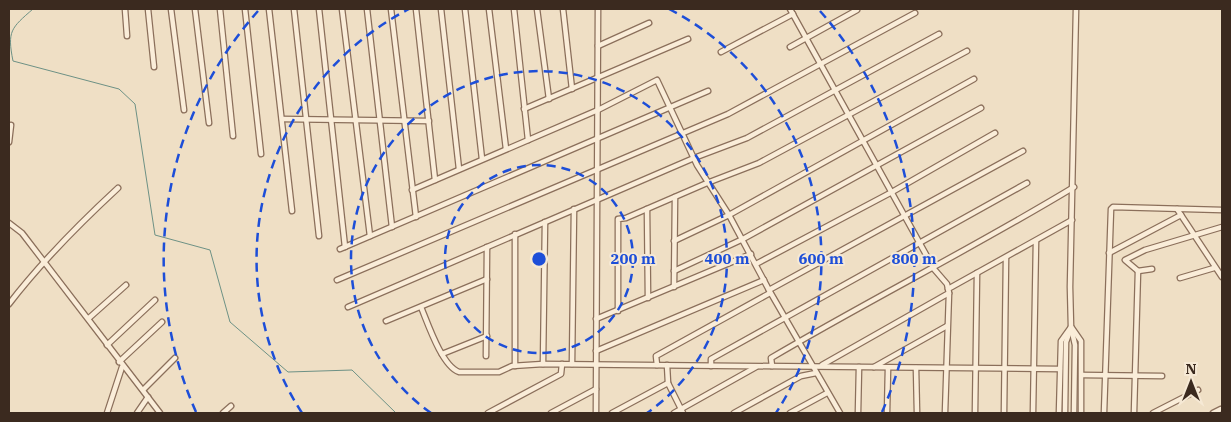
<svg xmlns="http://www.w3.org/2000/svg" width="1231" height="422" font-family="'IBM Plex Serif',serif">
	<rect width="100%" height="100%" fill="#efdfc5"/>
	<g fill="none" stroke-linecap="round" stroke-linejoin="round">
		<path stroke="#6d9185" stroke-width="1" d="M33 9C11 28 7 31 13 61L119 89 135 104 155 235 210 250 230 322 288 372 352 370 396 413"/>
		<g stroke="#8b6f5b" stroke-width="7">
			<g id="minor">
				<polyline points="125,9 127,36"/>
				<polyline points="148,9 154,67"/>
				<polyline points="171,9 184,110"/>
				<polyline points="195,9 209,123"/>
				<polyline points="220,9 233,136"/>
				<polyline points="245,9 261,154"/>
				<polyline points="269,9 292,211"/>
				<polyline points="294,9 319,236"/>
				<polyline points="319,9 345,247"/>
				<polyline points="342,9 370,236"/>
				<polyline points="367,9 392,227"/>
				<polyline points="391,9 416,217"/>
				<polyline points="416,9 435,180"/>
				<polyline points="441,9 459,169"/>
				<polyline points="465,9 482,159"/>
				<polyline points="489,9 506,149"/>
				<polyline points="514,9 528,140"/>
				<polyline points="537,9 549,99"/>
				<polyline points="563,9 572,89"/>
				<polyline points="790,9 934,269 947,284 949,293 945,413"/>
				<polyline points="598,46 649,23"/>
				<polyline points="790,47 857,10"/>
				<polyline points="721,52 793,14"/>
				<polyline points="524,109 688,39"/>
				<polyline points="282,119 429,121"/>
				<polyline points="9,142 11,125"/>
				<polyline points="412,190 598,110 657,80 697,165 729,215 769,290 840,413"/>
				<polyline points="647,209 648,298"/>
				<polyline points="1177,209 1222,277"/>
				<polyline points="9,223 22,233 160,413"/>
				<polyline points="674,241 729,215 974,79"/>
				<polyline points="340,249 708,91"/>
				<polyline points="1109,253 1181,215"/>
				<polyline points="756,264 892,192 995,133"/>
				<polyline points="1152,269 1138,271 1125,260 1145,250 1222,227"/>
				<polyline points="674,271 743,239 981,108"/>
				<polyline points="1180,278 1214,268"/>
				<polyline points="337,280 728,114 915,13"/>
				<polyline points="674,287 675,197"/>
				<polyline points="948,289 1072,220"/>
				<polyline points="769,290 1023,151"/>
				<path d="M9 304C42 261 78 225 118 188"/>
				<polyline points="348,307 694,158 747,138 939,34"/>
				<path d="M421 307C428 324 442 366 459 372H499L512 366 543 364 1060 369"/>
				<polyline points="618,311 618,219 626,218 707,183 759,163 967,51"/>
				<polyline points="89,318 126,285"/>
				<polyline points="596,319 751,254"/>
				<polyline points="386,321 487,279"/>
				<polyline points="1072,328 1081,341 1081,413"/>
				<polyline points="107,345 155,300"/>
				<polyline points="596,351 764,280"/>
				<polyline points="442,354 487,336"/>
				<polyline points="486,356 487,247"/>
				<polyline points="119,362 162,322"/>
				<polyline points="543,364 545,222"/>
				<polyline points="572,364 574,209"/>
				<polyline points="657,365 656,356 770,293"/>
				<polyline points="667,365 668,383 683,413"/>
				<polyline points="822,365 949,293"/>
				<polyline points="515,366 515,234"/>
				<polyline points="711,366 711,359 1027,183"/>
				<path d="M772 366 771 358C871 299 975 247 1074 187"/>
				<polyline points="874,367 947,326"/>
				<polyline points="916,368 917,413"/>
				<polyline points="1082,375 1162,376"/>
				<polyline points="143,390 175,358"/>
				<polyline points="107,413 122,367"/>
				<polyline points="137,413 148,397"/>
				<polyline points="223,413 231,406"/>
				<polyline points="488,413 561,374 562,364"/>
				<polyline points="551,413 596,389"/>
				<polyline points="596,413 598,9"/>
				<polyline points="612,413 668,383"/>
				<polyline points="674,413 756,367"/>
				<polyline points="734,413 801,376 816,373"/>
				<polyline points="790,413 827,393"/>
				<polyline points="858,413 859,367"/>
				<polyline points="887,413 888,368"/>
				<polyline points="975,413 977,273"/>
				<polyline points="1004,413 1006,258"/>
				<polyline points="1033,413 1036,241"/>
				<polyline points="1059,413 1061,341 1071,327"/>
				<polyline points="1065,413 1066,342 1070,331"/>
				<polyline points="1074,413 1075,345 1071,327 1070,287 1076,9"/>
				<polyline points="1104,413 1111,209 1113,207 1222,210"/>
				<polyline points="1134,413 1138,271"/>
				<polyline points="1153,413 1198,390"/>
				<polyline points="1213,413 1221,409"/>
			</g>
		</g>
		<use href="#minor" stroke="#faedd9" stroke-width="4.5"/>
	</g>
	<g fill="none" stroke="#1d4ed8" stroke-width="2.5" stroke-dasharray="9 6">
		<circle cx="539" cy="259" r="94"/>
		<path d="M431 413A188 188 0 1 1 647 413"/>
		<path d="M302 413A282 282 0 0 1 409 9M669 9A282 282 0 0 1 776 413"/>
		<path d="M196 412A375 375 0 0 1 258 11M820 11A375 375 0 0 1 882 412"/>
	</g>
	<circle cx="539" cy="259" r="8" fill="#1d4ed8" stroke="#f6e9d5" stroke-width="2.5"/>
	<g font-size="15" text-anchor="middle" font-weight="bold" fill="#1d4ed8" stroke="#f6e9d5" stroke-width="4" stroke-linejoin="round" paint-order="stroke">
		<text x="633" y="264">200 m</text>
		<text x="727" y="264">400 m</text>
		<text x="821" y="264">600 m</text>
		<text x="914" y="264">800 m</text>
	</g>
	<rect width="1231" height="422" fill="none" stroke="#3b2a1f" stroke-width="20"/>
	<g transform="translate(1191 382)" stroke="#f6e9d5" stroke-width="4" paint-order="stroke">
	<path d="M0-4L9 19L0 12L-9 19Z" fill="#3b2a1f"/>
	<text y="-8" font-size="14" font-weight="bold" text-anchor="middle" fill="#3b2a1f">N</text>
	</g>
</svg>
